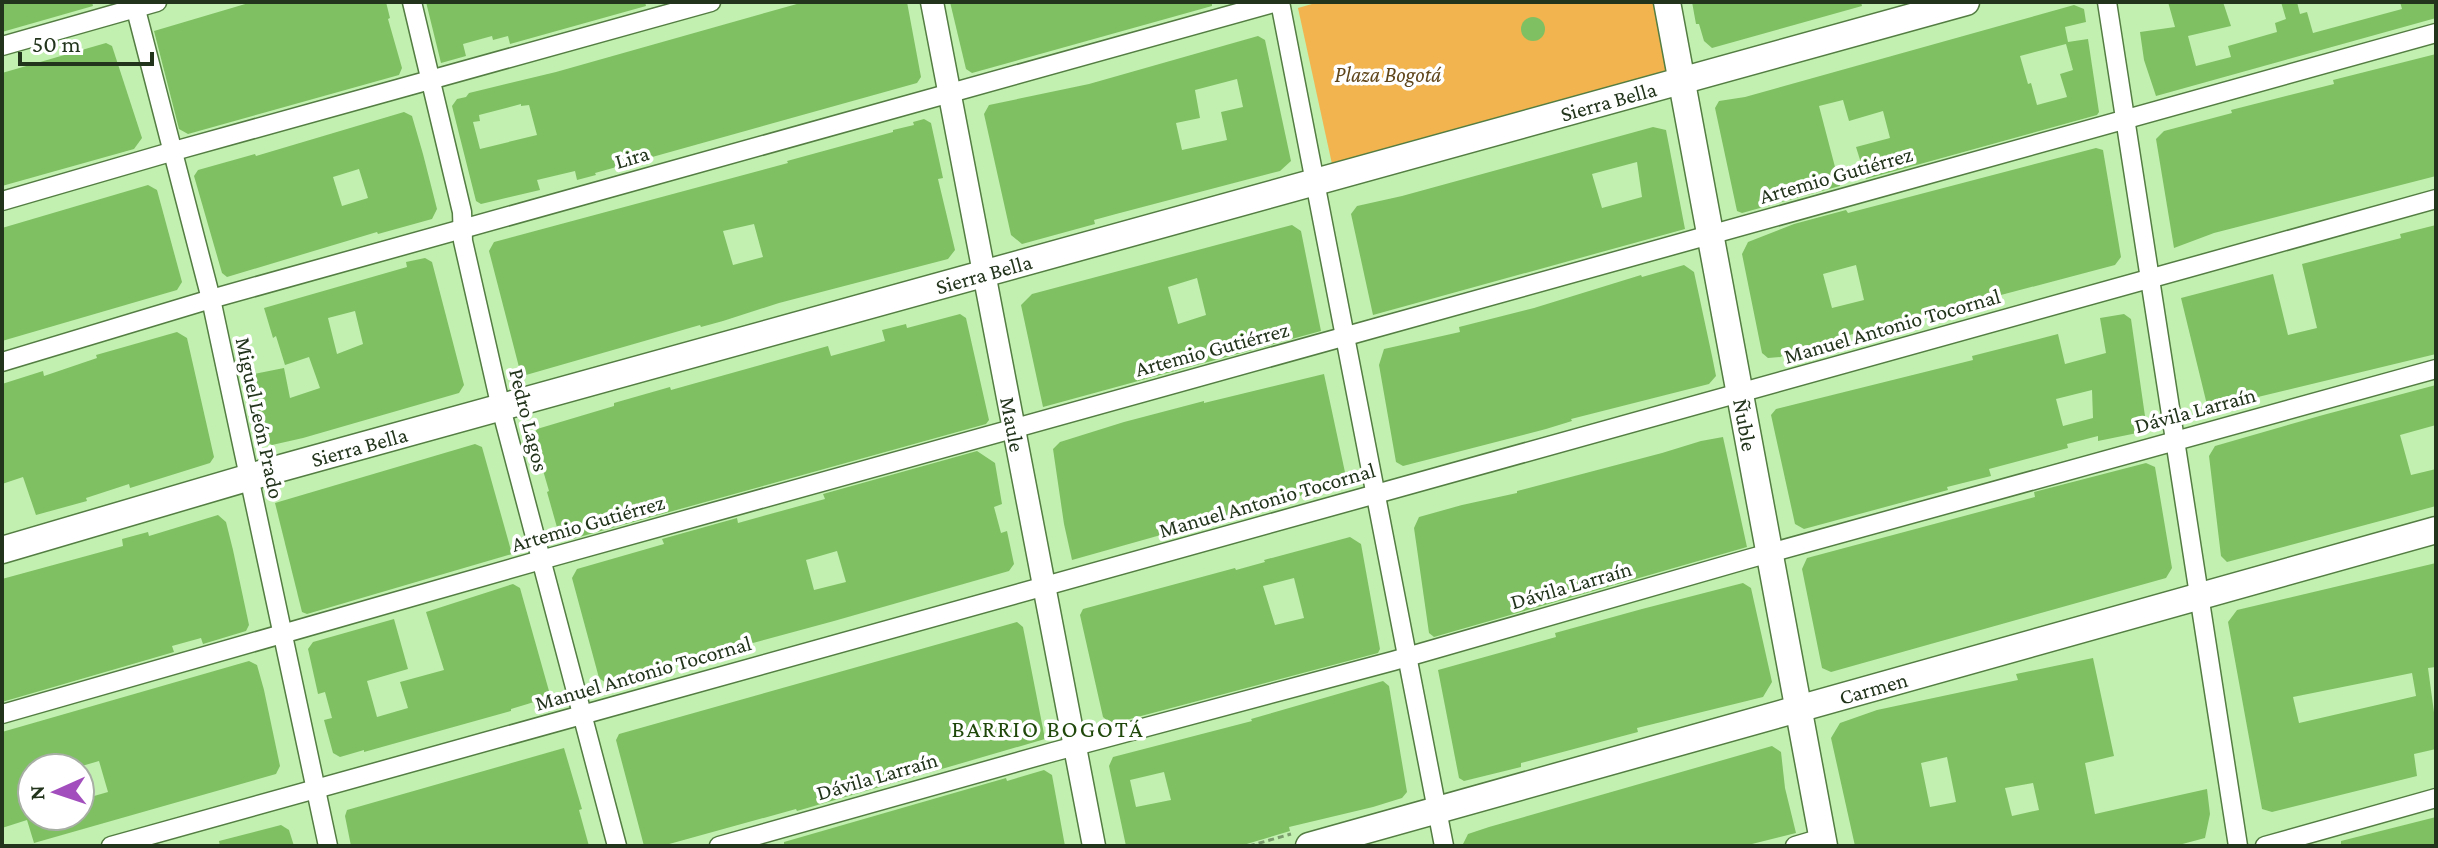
<svg xmlns="http://www.w3.org/2000/svg" width="2438" height="848" font-family="'Crimson Pro',serif">
	<rect width="100%" height="100%" fill="#c2f0b0"/>
	<polygon fill="#f1b44f" points="1319,2 1653,2 1667,74 1332,164 1298,8"/>
	<g fill="#7fc063" fill-rule="evenodd">
		<polygon points="2,2 92,2 93,6 2,32"/>
		<polygon points="252,2 386,2 390,18 388,19 402,68 399,75 188,134 179,129 154,31"/>
		<polygon points="426,2 645,2 646,6 510,44 508,36 493,40 492,36 463,44 466,56 441,63"/>
		<path d="M804 2H907L921 77 917 83 595 173 596 175 577 180 575 171 537 180 540 190 481 204 476 201 452 106 457 99 466 97 469 93 556 72ZM521 104V106L529 105 537 135 480 149 473 122 480 121 479 115Z"/>
		<polygon points="950,2 1212,2 1212,6 972,73 966,69"/>
		<polygon points="1692,2 1861,2 1862,6 1712,48 1704,41 1699,24 1696,24"/>
		<polygon points="2168,2 2223,2 2231,26 2188,36 2196,66 2231,57 2228,46 2277,32 2275,23 2286,19 2281,2 2297,2 2300,14 2307,12 2313,33 2402,9 2400,2 2436,2 2436,18 2156,96 2144,60 2140,32 2175,27"/>
		<path d="M2074 5 2084 9 2086 22 2065 27 2068 42 2088 39 2099 112 2097 115 1866 179 1856 147 1890 138 1883 111 1849 121 1843 100 1819 106 1840 186 1742 213 1737 211 1715 108 1719 101 1745 97ZM2066 44 2073 70 2060 74 2067 97 2037 105 2031 83 2028 84 2020 56Z"/>
		<circle cx="1533" cy="29" r="12"/>
		<path d="M1258 36 1265 40 1291 161 1280 171 1116 214 1094 220 1095 224 1022 244 1011 235 984 114 989 105 1089 84ZM1237 79 1243 107 1221 112 1227 140 1182 150 1176 123 1200 118 1195 90Z"/>
		<polygon points="106,43 112,46 142,138 134,149 2,186 2,73"/>
		<polygon points="2436,54 2436,176 2214,233 2174,248 2156,139 2164,131 2232,113 2231,110 2334,84 2333,80"/>
		<path d="M404 112 412 116 423 154 437 209 432 219 378 234 377 232 227 277 222 273 194 176 198 170 255 154 256 156ZM359 169 368 198 342 206 333 177Z"/>
		<path d="M924 119 931 123 943 178 938 179 955 250 948 259 779 303 723 321 701 327 700 325 526 375 520 371 489 251 494 242 788 163 787 161 893 132V130L914 125 913 122ZM754 224 763 257 733 265 723 231Z"/>
		<path d="M1653 127 1666 130 1685 229 1373 315 1351 214 1357 206 1402 196ZM1637 162 1642 197 1602 208 1592 174Z"/>
		<path d="M2096 148 2103 150 2121 257 2115 265 1785 352 1781 357 1768 358 1762 353 1742 254 1748 242 1794 224 1846 210 1848 213ZM1856 265 1864 300 1832 308 1823 274Z"/>
		<polygon points="148,185 157,190 182,282 177,290 2,341 2,228"/>
		<path d="M1292 225 1301 231 1321 331 1043 407 1021 305 1032 294ZM1197 278 1206 315 1178 324 1168 287Z"/>
		<polygon points="2436,225 2436,354 2208,409 2181,298 2273,274 2288,335 2317,328 2302,264 2401,238 2400,234"/>
		<path d="M425 258 432 262 464 385 459 393 303 438 272 445 263 439 249 375 284 368 290 398 320 388 309 357 285 365 276 336 273 338 264 308 407 267 406 262ZM355 311 363 344 337 354 328 318Z"/>
		<polygon points="1684,265 1694,272 1712,356 1716,376 1709,384 1571,419 1572,421 1546,429 1403,466 1396,462 1379,365 1384,349 1460,332 1459,327 1534,308 1641,275 1642,277"/>
		<polygon points="960,314 966,318 989,420 986,424 565,541 560,538 547,492 549,491 533,436 537,429 614,406 614,403 670,387 671,390 828,346 831,356 885,341 882,330 906,324 907,328"/>
		<path d="M2124 314 2131 319 2146 423 2142 432 2098 441V436L2067 444 2068 448 1989 469 1991 476 1947 487 1948 490 1804 529 1795 524 1771 415 1776 409 1973 360 1972 356 2058 334 2065 364 2106 353 2100 318ZM2092 390 2093 418 2063 426 2056 399Z"/>
		<polygon points="177,332 187,338 214,457 210,463 130,488 129,484 86,498 87,501 36,515 23,477 2,484 2,384 43,371 44,376 97,358 96,355"/>
		<polygon points="1324,374 1346,477 1342,484 1072,560 1064,524 1053,449 1060,442 1124,422 1204,401 1204,403"/>
		<polygon points="2436,385 2436,425 2400,435 2411,475 2436,469 2436,506 2227,562 2221,556 2209,456 2215,446 2323,415"/>
		<polygon points="1723,437 1747,547 1434,637 1429,633 1414,528 1419,517 1462,505 1517,493 1517,491 1662,453 1701,441"/>
		<polygon points="475,444 482,447 512,554 307,614 302,612 275,503"/>
		<path d="M977 451 995 463 1002 504 994 507 1001 533 1007 531 1014 564 1009 571 834 621 606 683 599 678 572 578 577 569 664 544 662 539 737 518 738 523 803 505 825 499 823 494ZM837 551 846 582 814 590 806 560Z"/>
		<polygon points="2146,463 2155,467 2172,568 2166,578 1831,672 1822,668 1802,569 1807,558 2035,497 2034,492"/>
		<polygon points="218,515 226,522 233,550 249,625 246,631 203,644 201,638 172,646 174,652 2,702 2,579 123,546 122,539 148,532 149,536"/>
		<path d="M1350 537 1361 544 1380 649 1378 653 1111 724 1103 717 1080 615 1083 609 1235 568 1236 570 1265 562 1264 560ZM1294 578 1304 618 1275 625 1263 586Z"/>
		<path d="M2436 563V667L2428 668 2436 727V749L2414 754 2417 776 2272 812 2262 809 2228 622 2237 610ZM2412 673 2416 696 2299 723 2293 697Z"/>
		<polygon points="1743,583 1751,588 1772,682 1763,697 1637,728 1638,732 1521,763 1521,767 1464,781 1459,778 1438,670 1556,637 1555,633 1642,609"/>
		<polygon points="513,584 520,588 549,691 544,699 511,709 511,711 364,752 364,750 340,757 333,753 324,720 332,718 325,692 318,694 308,649 313,642 394,619 408,669 367,681 377,717 408,708 400,682 444,670 426,612"/>
		<polygon points="1017,622 1023,627 1045,739 797,811 796,809 662,846 644,846 616,740 619,734"/>
		<path d="M2093 658 2114 756 2085 763 2095 814 2207 789 2210 814 2205 838 2175 846H1855L1831 738 1840 723 1877 710 2018 680 2016 674ZM1947 757 1956 802 1930 807 1921 763ZM2033 783 2039 810 2012 816 2005 788Z"/>
		<path d="M249 661 257 665 264 690 280 766 276 774 34 843 27 820 2 828V732ZM99 761 108 792 80 800V816H32V768H75Z"/>
		<path d="M1383 681 1389 686 1399 745 1407 792 1402 798 1373 807 1289 827 1290 831 1240 846H1126L1109 766 1113 757 1252 721 1251 719ZM1164 772 1171 800 1136 807 1130 780Z"/>
		<polygon points="1772,746 1781,752 1785,788 1796,833 1744,846 1462,846 1468,834 1489,827"/>
		<polygon points="564,748 582,809 579,810 589,846 351,846 345,816 347,810"/>
		<polygon points="1044,770 1052,775 1065,846 784,846 784,842 1006,778 1007,781"/>
		<polygon points="2436,817 2436,846 2341,846 2341,841"/>
		<polygon points="281,825 289,830 294,846 220,846 219,841"/>
	</g>
	<g fill="none" stroke-linecap="round" stroke-linejoin="round">
		<g stroke="#537d42" stroke-width="21">
			<g id="minor">
				<polyline points="134,2 211,299 328,846"/>
				<polyline points="412,2 462,212 463,241 501,408 617,846"/>
				<polyline points="1280,2 1444,846"/>
				<polyline points="2107,2 2238,846"/>
				<polyline points="2,46 157,2"/>
				<polyline points="2,201 174,151 711,2"/>
				<polyline points="2,362 211,299 1277,2"/>
				<polyline points="2,714 541,560 2436,33"/>
				<polyline points="111,846 2436,199"/>
				<polyline points="719,846 1053,752 1393,661 1748,559 2436,369"/>
				<polyline points="1795,846 1822,838"/>
				<polyline points="2265,846 2436,798"/>
			</g>
		</g>
		<g stroke="#537d42" stroke-width="25">
			<g id="tertiary">
				<path id="s1" d="M932 2 1094 846"/>
			</g>
		</g>
		<g stroke="#537d42" stroke-width="29">
			<g id="secondary">
				<path id="s2" d="M1667 2 1824 846"/>
				<path id="s3" d="M2 550 274 470 1966 2"/>
				<path id="s4" d="M1309 846 2436 530"/>
			</g>
		</g>
		<polyline stroke="#7b9d6e" stroke-width="3" stroke-dasharray="6 4" stroke-linecap="butt" points="1249,846 1291,834"/>
		<use href="#minor" stroke="#fff" stroke-width="18"/>
		<use href="#tertiary" stroke="#fff" stroke-width="22"/>
		<use href="#secondary" stroke="#fff" stroke-width="26"/>
	</g>
	<g text-anchor="middle" dominant-baseline="central" stroke-width="7" stroke-linejoin="round" paint-order="stroke">
		<g font-size="22" font-style="italic" fill="#60461b" stroke="#fff">
			<text x="1388" y="74">Plaza Bogotá</text>
		</g>
		<g font-size="22" fill="#22341b" stroke="#fff">
			<text stroke="none"><textPath href="#s3" startOffset="1668">Sierra Bella</textPath></text>
			<text transform="translate(632 157) rotate(-16)">Lira</text>
			<text transform="translate(1836 175) rotate(-16)">Artemio Gutiérrez</text>
			<text stroke="none"><textPath href="#s3" startOffset="1020">Sierra Bella</textPath></text>
			<text transform="translate(1892 326) rotate(-16)">Manuel Antonio Tocornal</text>
			<text transform="translate(1212 349) rotate(-15)">Artemio Gutiérrez</text>
			<text transform="translate(2195 410) rotate(-15)">Dávila Larraín</text>
			<text transform="translate(260 418) rotate(78)">Miguel León Prado</text>
			<text transform="translate(529 420) rotate(76)">Pedro Lagos</text>
			<text stroke="none"><textPath href="#s1" startOffset="430">Maule</textPath></text>
			<text stroke="none"><textPath href="#s2" startOffset="430">Ñuble</textPath></text>
			<text stroke="none"><textPath href="#s3" startOffset="372">Sierra Bella</textPath></text>
			<text transform="translate(1267 500) rotate(-16)">Manuel Antonio Tocornal</text>
			<text transform="translate(588 523) rotate(-16)">Artemio Gutiérrez</text>
			<text transform="translate(1571 585) rotate(-16)">Dávila Larraín</text>
			<text transform="translate(643 673) rotate(-16)">Manuel Antonio Tocornal</text>
			<text stroke="none"><textPath href="#s4" startOffset="586">Carmen</textPath></text>
			<text transform="translate(877 776) rotate(-16)">Dávila Larraín</text>
		</g>
		<g font-size="24" letter-spacing="2" fill="#20480b" stroke="#fff">
			<text x="1048" y="728">BARRIO BOGOTÁ</text>
		</g>
	</g>
	<rect width="2438" height="848" fill="none" stroke="#22341b" stroke-width="8"/>
	<g transform="translate(56 792) rotate(267)"><circle r="38" fill="#ffffff" stroke="#a7aea4" stroke-width="2"/>
	<path d="M0-6L14 30L0 20L-14 30Z" fill="#a24fbd"/>
	<text y="-12" font-size="22" font-weight="bold" text-anchor="middle" fill="#22341b">N</text>
	</g>
	<path d="M20 52v12h132v-12" fill="none" stroke="#22341b" stroke-width="4"/>
	<text x="32" y="52" font-size="24" fill="#22341b" stroke="#ffffff" stroke-width="6" paint-order="stroke">50 m</text>
</svg>
